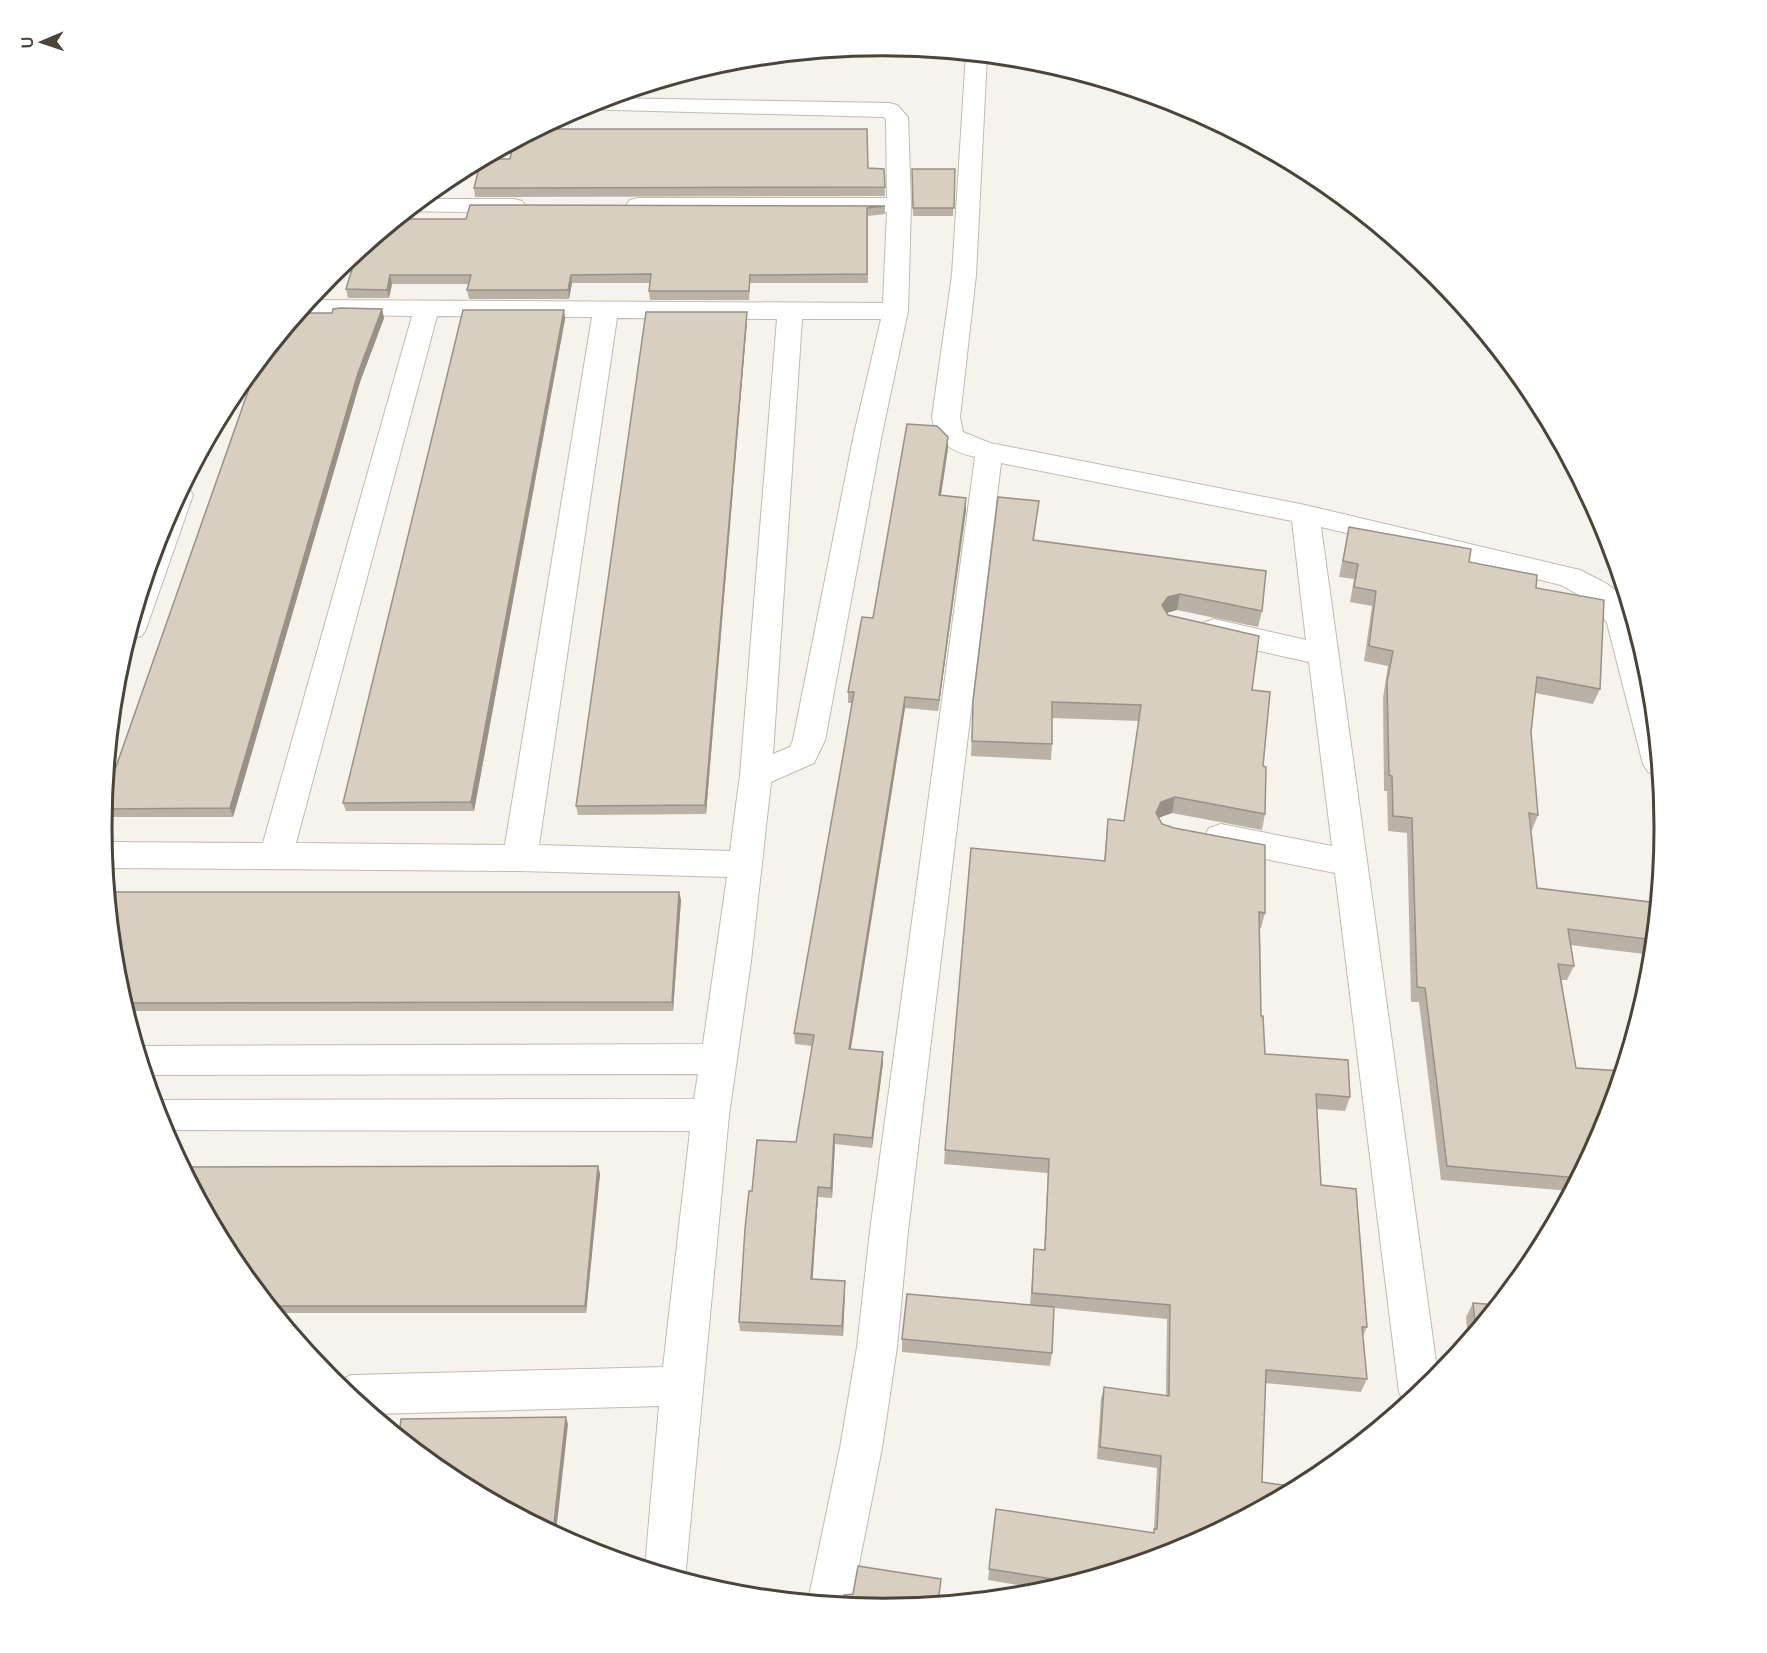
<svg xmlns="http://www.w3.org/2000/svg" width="1767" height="1653" font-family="Lato,sans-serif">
	<rect width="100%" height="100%" fill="#f6f3ec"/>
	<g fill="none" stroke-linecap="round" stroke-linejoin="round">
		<g stroke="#c2bbae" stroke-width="2">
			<g id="minor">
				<path d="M966 53 987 55 976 275 960 417 963 432 990 443 1305 505 1580 570C1591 576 1607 582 1616 591 1653 627 1655 726 1660 776L1648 772 1643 764 1607 623 1595 604 1561 585 1321 527 1438 1376 1405 1405 1399 1392 1335 873 1221 850 1209 846 1204 837 1209 828 1221 824 1332 846 1309 662 1214 641 1203 637 1199 630 1203 623 1214 619 1306 640 1292 521 1001 463 908 1231 897 1347 882 1448 851 1605 808 1601 840 1448 857 1347 870 1231 975 457C951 451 936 443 932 417L952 275Z"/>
				<path d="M607 98 889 103 897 105 908 117 911 205 908 311 882 434 825 740 814 763 771 782 751 961 729 1115 685 1579 645 1567 659 1406 374 1414 336 1383 351 1375 663 1367 690 1131 164 1130 154 1100 694 1099 698 1074 146 1075 137 1046 703 1044 727 877 520 871 106 868 104 842 263 843 412 316 298 314 309 300 883 303 887 212H638L630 210 626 205 630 200 638 198H887L886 119 883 117 577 109ZM437 316 592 317 505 845 296 843ZM617 318 777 319 740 775 730 851 539 845ZM802 319H881L854 434 793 740 790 747 773 754Z"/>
				<polygon points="422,199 514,199 522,201 526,206 522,211 514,213 407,211"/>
				<polygon points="183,487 189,488 193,495 146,629 142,636 128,639 162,527"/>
			</g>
		</g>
		<use href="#minor" fill="#fff" fill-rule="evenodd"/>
	</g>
	<g fill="#bab2a6">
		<polygon points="868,168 884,169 885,196 475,197 474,188"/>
		<polygon points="912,169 955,169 953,216 913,216"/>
		<polygon points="885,206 885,214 868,216 868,283 750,283 749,300 650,300 649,291 650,283 572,283 569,299 469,299 467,290 469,284 392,284 389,298 348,298 346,289 466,219"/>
		<polygon points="382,309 384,318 360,382 233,817 105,817 103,814 105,798"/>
		<polygon points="564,310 565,319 474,811 346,811 343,803"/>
		<polygon points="747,312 747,321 706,814 578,815 576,806"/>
		<polygon points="948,437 948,448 941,496 966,510 938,711 905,708 851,1049 883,1063 872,1148 835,1144 832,1198 818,1197 812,1280 845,1291 843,1336 740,1331 739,1322 752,1191 796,1142 812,1046 795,1044 794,1033 852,703 848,703 848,692 873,618"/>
		<polygon points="1037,517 1034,540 1262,611 1258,627 1177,610 1167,613 1168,615 1252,690 1263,766 1265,814 1262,830 1172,813 1158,818 1162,824 1265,913 1261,928 1260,928 1261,1016 1265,1054 1350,1097 1345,1111 1317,1109 1321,1185 1367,1327 1363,1336 1367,1379 1361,1392 1265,1383 1182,1549 1047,1590 988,1580 996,1509 1153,1533 1154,1529 1157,1468 1097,1459 1101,1399 1104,1387 1166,1396 1167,1319 1054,1308 1052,1353 1050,1366 902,1352 902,1339 1030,1305 1034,1249 1044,1250 1048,1173 944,1164 945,1150 1104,861 1108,819 1124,821 1139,721 1052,718 1052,744 1051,760 971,756 973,701"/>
		<polygon points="1349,527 1469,562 1536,588 1600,689 1593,704 1535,693 1531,732 1538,815 1532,830 1531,830 1537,888 1658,903 1652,955 1570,945 1574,966 1567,980 1561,980 1576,1068 1605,1126 1570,1191 1441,1180 1419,1002 1411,1002 1407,833 1388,831 1387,791 1384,791 1383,698 1388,666 1364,661 1372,606 1350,602 1354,579 1339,577"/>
		<polygon points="679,892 681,900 673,1011 127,1011 117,979"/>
		<polygon points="598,1166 600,1174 586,1313 277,1313 234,1260"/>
		<polygon points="1473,1303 1497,1305 1468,1340 1466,1317"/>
	</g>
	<g fill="#979187">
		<polygon points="390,275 392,284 389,298 387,290"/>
		<polygon points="571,275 572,283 569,299 568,290"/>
		<polygon points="382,309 384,318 360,382 233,817 230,808 358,373"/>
		<polygon points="564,310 565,319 474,811 471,802"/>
		<polygon points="747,312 747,321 706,814 705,805"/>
		<polygon points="948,437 948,448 939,507 939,495"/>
		<polygon points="966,498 966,510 938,711 939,700"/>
		<polygon points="1180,594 1177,610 1165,613 1162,605 1168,597"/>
		<polygon points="905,697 905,708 849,1059 849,1049"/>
		<polygon points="1175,797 1172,813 1158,818 1156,813 1161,802"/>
		<polygon points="679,892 681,900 673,1011 672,1002"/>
		<polygon points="883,1052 883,1063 872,1148 872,1138"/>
		<polygon points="834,1134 835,1144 832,1198 831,1188"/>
		<polygon points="598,1166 600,1174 586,1313 585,1306"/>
		<polygon points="818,1187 818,1197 812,1289 811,1279"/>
		<polygon points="845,1281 845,1291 843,1336 842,1326"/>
		<polygon points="566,1417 568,1424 556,1533 553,1532"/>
	</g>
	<g fill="#d8cfc1" stroke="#979187" stroke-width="1.5">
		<polygon points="538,129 867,129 868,168 884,169 885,187 474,188 481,160 483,159 510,159 514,142"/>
		<polygon points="912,169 955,169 954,208 913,208"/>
		<polygon points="470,205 885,206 867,208 867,274 750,275 749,291 649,291 651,274 571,275 568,290 467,290 471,275 390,275 387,290 346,289 357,253 398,219 466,219"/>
		<polygon points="340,308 382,309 358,373 230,808 104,809 105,798 258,363 299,313 332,313 333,309"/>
		<polygon points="463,310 564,310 471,802 343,803"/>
		<polygon points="646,312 747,312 705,805 576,806"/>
		<polygon points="907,424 937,426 948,437 939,495 966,498 939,700 905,697 849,1049 883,1052 872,1138 834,1134 831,1188 818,1187 811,1279 845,1281 842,1326 739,1322 745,1229 749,1191 752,1191 757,1140 796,1142 814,1035 794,1033 844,750 854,692 848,692 862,617 873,618"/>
		<polygon points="998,497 1039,501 1033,540 1266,571 1262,611 1180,594 1168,597 1162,605 1168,615 1259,636 1252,690 1270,692 1263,766 1266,767 1265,814 1175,797 1161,802 1156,813 1162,824 1174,828 1265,845 1265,913 1259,912 1261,1016 1263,1016 1265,1054 1348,1060 1350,1097 1316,1094 1321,1185 1356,1189 1367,1327 1362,1327 1367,1379 1266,1370 1262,1482 1297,1487 1182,1549 1072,1582 989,1569 996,1509 1154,1533 1154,1529 1157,1529 1161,1456 1100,1447 1104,1387 1169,1396 1170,1305 1032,1293 1034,1249 1045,1250 1049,1159 945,1150 971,848 1105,861 1108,819 1124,821 1141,705 1052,702 1052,744 972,741 973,701"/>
		<polygon points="1349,527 1471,549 1469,562 1537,575 1536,588 1604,600 1600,689 1537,677 1531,732 1538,815 1529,813 1537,888 1658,903 1654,940 1568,929 1574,966 1558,964 1576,1068 1622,1071 1605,1126 1578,1178 1447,1166 1425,988 1417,987 1412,818 1393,816 1392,776 1389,775 1387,682 1393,651 1369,646 1376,591 1354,587 1358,564 1343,561"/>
		<polygon points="108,892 679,892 672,1002 124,1003 117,979"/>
		<polygon points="598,1166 585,1306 271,1306 234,1260 184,1167"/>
		<polygon points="907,1294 1054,1307 1052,1353 902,1339"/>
		<polygon points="1473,1303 1497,1305 1476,1330"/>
		<polygon points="566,1417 553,1532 449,1476 399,1435 401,1419"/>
		<polygon points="858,1566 941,1579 938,1603 883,1608 843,1604 844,1595 853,1594"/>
	</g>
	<path d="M0 0H1767V1653H0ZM112 827a771 771 0 1 1 1542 0a771 771 0 1 1-1542 0Z" fill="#fff" fill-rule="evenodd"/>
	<path fill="none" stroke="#4b4439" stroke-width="3" d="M112 827a771 771 0 1 1 1542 0a771 771 0 1 1-1542 0Z"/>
	<g transform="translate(42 42) rotate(268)" stroke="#ffffff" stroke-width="4.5" paint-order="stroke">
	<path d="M0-4.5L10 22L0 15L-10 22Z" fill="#4b4439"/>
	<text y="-9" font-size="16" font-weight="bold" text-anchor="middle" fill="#4b4439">U</text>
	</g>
</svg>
